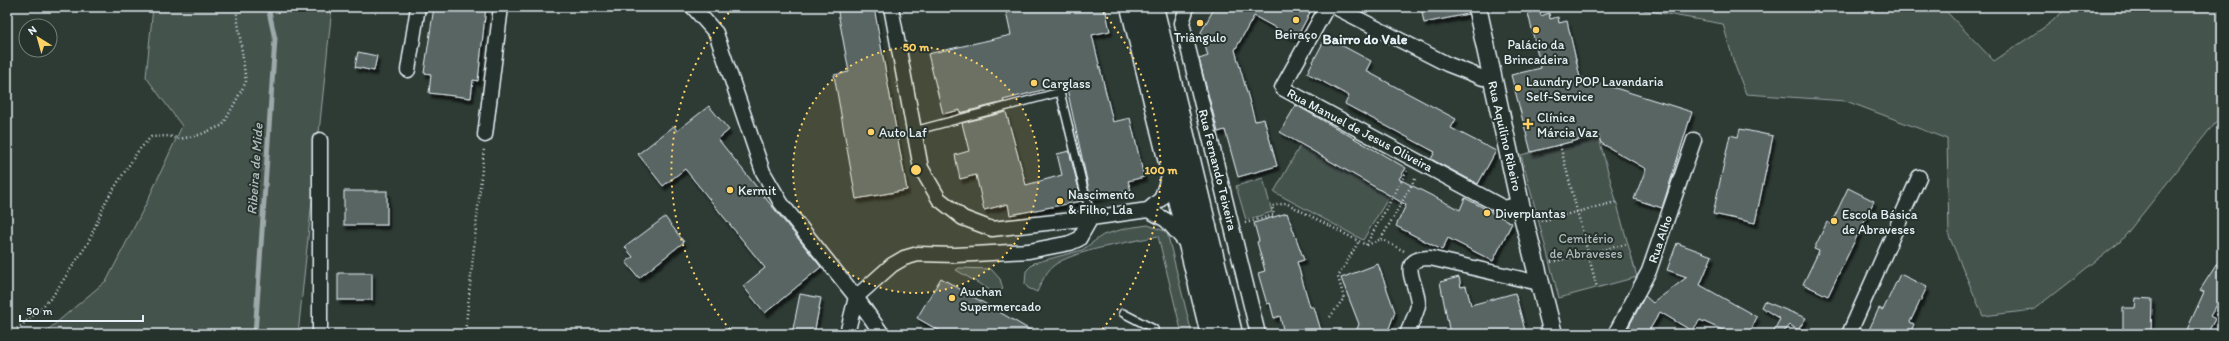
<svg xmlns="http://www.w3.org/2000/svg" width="2229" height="341" font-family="Itim,sans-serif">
	<defs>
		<filter id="shadow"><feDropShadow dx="2.5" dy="4.5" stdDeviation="1" flood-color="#0009"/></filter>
	</defs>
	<rect width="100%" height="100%" fill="#2e3b35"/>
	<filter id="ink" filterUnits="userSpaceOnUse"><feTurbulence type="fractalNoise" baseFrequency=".025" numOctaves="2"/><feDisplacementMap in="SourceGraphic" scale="8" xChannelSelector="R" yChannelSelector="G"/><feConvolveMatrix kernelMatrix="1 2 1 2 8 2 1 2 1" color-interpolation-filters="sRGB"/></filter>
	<g filter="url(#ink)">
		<g fill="#45524e" stroke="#96a2a3">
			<polygon points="153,7 332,7 298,334 43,334 107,280 146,204 182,126 146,77"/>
			<polygon points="1627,7 1942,7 1994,61 2049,24 2068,7 2222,7 2222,114 2120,242 2033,310 1983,316 1949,236 1947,139 1846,101 1746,94 1734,63 1723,24"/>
			<polygon points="1598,135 1637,277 1559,298 1521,155"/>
			<polygon points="1301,144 1390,195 1363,240 1274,192"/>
			<polygon points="1263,178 1272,212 1246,220 1236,186"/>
			<path d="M1148 225 1167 232 1192 334H1182L1158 236C1132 242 1073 250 1053 266 1046 272 1041 283 1037 292L1028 288 1025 284 1026 271 1034 263 1082 250 1103 235 1127 228Z"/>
			<polygon points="959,268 991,269 1000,279 1003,289 995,293 956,270"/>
		</g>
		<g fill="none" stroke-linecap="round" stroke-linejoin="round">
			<polyline stroke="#9da8a9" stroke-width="5" points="255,334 275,39 268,7"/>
		</g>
		<g fill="#596563" stroke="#e8f1f8" filter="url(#shadow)">
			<polygon points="434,7 486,7 478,81 473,80 471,98 429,93 431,74 424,73"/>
			<polygon points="837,7 874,7 907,190 856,199 834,75 849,72"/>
			<polygon points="1005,7 1105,7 1110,31 1092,35 1113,122 1130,118 1144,177 1128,181 1131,190 1091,199 1066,84 1003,100 1004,102 960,113 960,110 943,114 928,54 1011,35"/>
			<polygon points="1215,7 1313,7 1296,39 1254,16 1235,50 1255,121 1264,119 1277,166 1238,177 1225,130 1218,132 1199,59 1208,56 1201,32"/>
			<polygon points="1421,7 1467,7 1468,14 1424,23"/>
			<polygon points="1539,10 1541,16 1549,13 1550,19 1558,17 1559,23 1567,21 1580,77 1692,112 1662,208 1634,199 1646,169 1601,143 1598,135 1531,152 1511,75 1541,68 1528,13"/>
			<polygon points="1326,37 1371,61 1366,71 1456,119 1451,128 1496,151 1478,184 1431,159 1435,152 1345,104 1349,96 1307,73"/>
			<polygon points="358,52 377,56 374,71 355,67"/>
			<polygon points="1296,105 1406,168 1399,179 1460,210 1465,198 1512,223 1493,261 1448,238 1442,250 1396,226 1406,205 1280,132"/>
			<polygon points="709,106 729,130 718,139 821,267 765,313 743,286 765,268 685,169 663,186 638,154 674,126 677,131"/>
			<polygon points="1006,112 1026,185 1062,175 1057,154 1069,151 1082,201 1010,215 1008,204 984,210 976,175 960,179 955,155 969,151 962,123"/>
			<polygon points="1740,129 1773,136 1755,223 1713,214 1730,135 1738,137"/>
			<polygon points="1848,188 1874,201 1828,296 1803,284 1819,251 1814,249 1827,222 1831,224"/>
			<rect x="344" y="191" width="43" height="34"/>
			<polygon points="1287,213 1304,260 1297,262 1310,307 1314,307 1322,334 1284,334 1280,316 1274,318 1270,303 1267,304 1258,273 1265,271 1257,242 1259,241 1254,223"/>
			<polygon points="665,217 684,242 639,278 626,262 633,257 625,247"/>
			<polygon points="1677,243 1712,256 1700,285 1757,317 1749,334 1731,334 1700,320 1692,331 1660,312 1647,334 1625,334 1645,296 1653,303 1687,277 1667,270"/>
			<polygon points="2222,256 2222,297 2210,316 2215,319 2207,334 2185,334 2204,292 2200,290"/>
			<polygon points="1378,264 1395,312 1387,334 1355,334 1359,324 1341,278"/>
			<rect x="338" y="273" width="34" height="27"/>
			<polygon points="1900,274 1927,287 1910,322 1914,324 1910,334 1867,334 1879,308 1883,310"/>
			<polygon points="1459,277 1461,287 1466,286 1471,305 1515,293 1526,334 1450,334 1440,282"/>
			<polygon points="941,278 1037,334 945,334 917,318"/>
			<polygon points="800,294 821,298 814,334 792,334"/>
			<polygon points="2136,298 2152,299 2151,334 2123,334 2123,308 2135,308"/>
			<polygon points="1764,301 1791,312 1806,318 1798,330 1790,325 1782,334 1772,334 1780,319 1761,307"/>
		</g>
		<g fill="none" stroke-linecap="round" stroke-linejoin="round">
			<g stroke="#e8f1f8" stroke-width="10">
				<g id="service">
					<polyline points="914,131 1060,92 1091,218"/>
					<polyline points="1123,313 1154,329"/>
				</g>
			</g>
			<g stroke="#e8f1f8" stroke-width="17">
				<g id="minor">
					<polyline points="693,7 716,33 763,172 781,203 856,297 882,334"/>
					<polyline points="891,7 921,168 939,199 963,218 992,229 1091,218"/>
					<polyline points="1187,7 1182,23 1258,334"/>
					<polyline points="1327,7 1282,88 1504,208 1520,204"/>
					<polyline points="1335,7 1447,64 1483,78 1491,76"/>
					<polyline points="408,70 418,7"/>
					<polyline points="485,135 501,7"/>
					<polyline points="1148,210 1166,220 1188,245"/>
					<polyline points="320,334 320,140"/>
					<polyline points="847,334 856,297 892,265 904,258 918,254 956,255 1029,251 1070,243 1079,239 1091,218 1148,210 1161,199 1171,170"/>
					<path d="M1407 334C1410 326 1417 313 1418 305 1419 285 1394 258 1430 258L1539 283"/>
					<polyline points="1615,334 1649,271 1694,140"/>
					<polyline points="1849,334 1919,177"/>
				</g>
			</g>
			<g stroke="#e8f1f8" stroke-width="21">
				<polyline id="tertiary" points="1477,7 1520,204 1553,334"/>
			</g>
			<g stroke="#e8f1f8" stroke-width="25">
				<g id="primary">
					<polyline points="1132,7 1212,334"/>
					<polyline points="1152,7 1231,334"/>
				</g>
			</g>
			<g stroke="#e8f1f8" stroke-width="2.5" stroke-dasharray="1 3" stroke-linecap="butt">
				<polyline points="1560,145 1597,288"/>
				<polyline points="1541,221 1616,202"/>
				<polyline points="1245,223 1274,215 1272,206 1286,203 1366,245 1407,171"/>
				<polyline points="1381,239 1416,177"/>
				<polyline points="1367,245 1381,239 1404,251"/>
				<polyline points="1551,262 1627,244"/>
				<polyline points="1330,317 1344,298 1338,277 1359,241"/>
				<polyline points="11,334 35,314 52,297 88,243 106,201 138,151 151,137 169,136 180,139 199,135 223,125 246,82 236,7"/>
				<polyline points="465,334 484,149"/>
			</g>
			<use href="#service" stroke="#26332d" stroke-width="7"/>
			<use href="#minor" stroke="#26332d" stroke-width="14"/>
			<use href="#tertiary" stroke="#26332d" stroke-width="18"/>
			<use href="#primary" stroke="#26332d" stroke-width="22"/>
		</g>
	</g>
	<circle cx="916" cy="170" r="123" fill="#ffd166" fill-opacity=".12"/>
	<g fill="none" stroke="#ffd166" stroke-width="2" stroke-dasharray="2 4">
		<circle cx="916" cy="170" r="123"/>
		<path d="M734 334A245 245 0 0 1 733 8M1099 8A245 245 0 0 1 1098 334"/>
	</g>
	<g fill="#ffd166" stroke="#26332d" stroke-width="1.5">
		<circle cx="1296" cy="20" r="4"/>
		<circle cx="1200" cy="23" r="4"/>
		<circle cx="1536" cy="30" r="4"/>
		<circle cx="1034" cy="83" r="4"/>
		<circle cx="1518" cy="88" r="4"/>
		<path d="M1526 118h4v4h4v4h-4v4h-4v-4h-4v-4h4z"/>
		<circle cx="871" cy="132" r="4"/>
		<circle cx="730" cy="190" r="4"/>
		<circle cx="1060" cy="201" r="4"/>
		<circle cx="1487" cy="213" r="4"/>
		<circle cx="1834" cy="221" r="4"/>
		<circle cx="952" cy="298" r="4"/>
	</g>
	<g text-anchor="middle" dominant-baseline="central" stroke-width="4" stroke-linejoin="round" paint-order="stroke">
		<g font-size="13" fill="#e8f1f8" stroke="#26332d" text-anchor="start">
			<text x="1296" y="34" text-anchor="middle">Beiraço</text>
			<text x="1200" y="37" text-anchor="middle">Triângulo</text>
			<text x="1536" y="44" text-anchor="middle">Palácio da<tspan x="1536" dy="15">Brincadeira</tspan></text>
			<text x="1526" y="81">Laundry POP Lavandaria<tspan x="1526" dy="15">Self-Service</tspan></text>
			<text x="1042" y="83">Carglass</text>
			<text x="1537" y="117">Clínica<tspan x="1537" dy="15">Márcia Vaz</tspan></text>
			<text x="879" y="132">Auto Laf</text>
			<text x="738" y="190">Kermit</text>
			<text x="1068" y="194">Nascimento<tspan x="1068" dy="15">&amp; Filho, Lda</tspan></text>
			<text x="1495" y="213">Diverplantas</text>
			<text x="1842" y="214">Escola Básica<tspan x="1842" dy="15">de Abraveses</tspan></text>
			<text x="960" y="291">Auchan<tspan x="960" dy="15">Supermercado</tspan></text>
		</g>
		<g font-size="13" fill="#e8f1f8" stroke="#26332d">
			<text transform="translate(1360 130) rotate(28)">Rua Manuel de Jesus Oliveira</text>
			<text transform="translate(1505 136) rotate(77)">Rua Aquilino Ribeiro</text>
			<text transform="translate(1218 170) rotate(76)">Rua Fernando Teixeira</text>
			<text transform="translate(1660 239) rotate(-71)">Rua Alho</text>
		</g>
		<g font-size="13" fill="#afb9bc" stroke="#26332d">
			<text x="1586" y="238">Cemitério<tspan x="1586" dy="15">de Abraveses</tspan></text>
		</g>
		<g font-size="14" font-weight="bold" fill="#e8f1f8" stroke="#26332d">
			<text x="1365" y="39">Bairro do Vale</text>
		</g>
		<g font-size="14" font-style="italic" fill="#b0babd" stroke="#26332d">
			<text transform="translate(255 169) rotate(-86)">Ribeira de Mide</text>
		</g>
	</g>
	<circle cx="916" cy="170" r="6" fill="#ffd166" stroke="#26332d" stroke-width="2"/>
	<g font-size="12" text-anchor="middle" font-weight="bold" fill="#ffd166" stroke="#26332d" stroke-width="4" stroke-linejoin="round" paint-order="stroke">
		<text x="916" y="51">50 m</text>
		<text x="1161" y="174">100 m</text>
	</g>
	<rect width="2229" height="341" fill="none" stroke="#26332d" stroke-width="24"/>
	<rect x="12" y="12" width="2205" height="317" fill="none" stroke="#e8f1f8" stroke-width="1.5" filter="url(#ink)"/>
	<g transform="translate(38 38) rotate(323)"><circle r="19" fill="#26332d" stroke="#747f7e"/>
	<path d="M0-3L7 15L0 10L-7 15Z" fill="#ffd166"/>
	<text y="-6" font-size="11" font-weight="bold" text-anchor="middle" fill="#e8f1f8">N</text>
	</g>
	<path d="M20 315v6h123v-6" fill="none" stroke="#e8f1f8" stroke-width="2"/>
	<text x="26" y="315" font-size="12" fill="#e8f1f8" stroke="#26332d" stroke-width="3" paint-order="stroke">50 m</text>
</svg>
